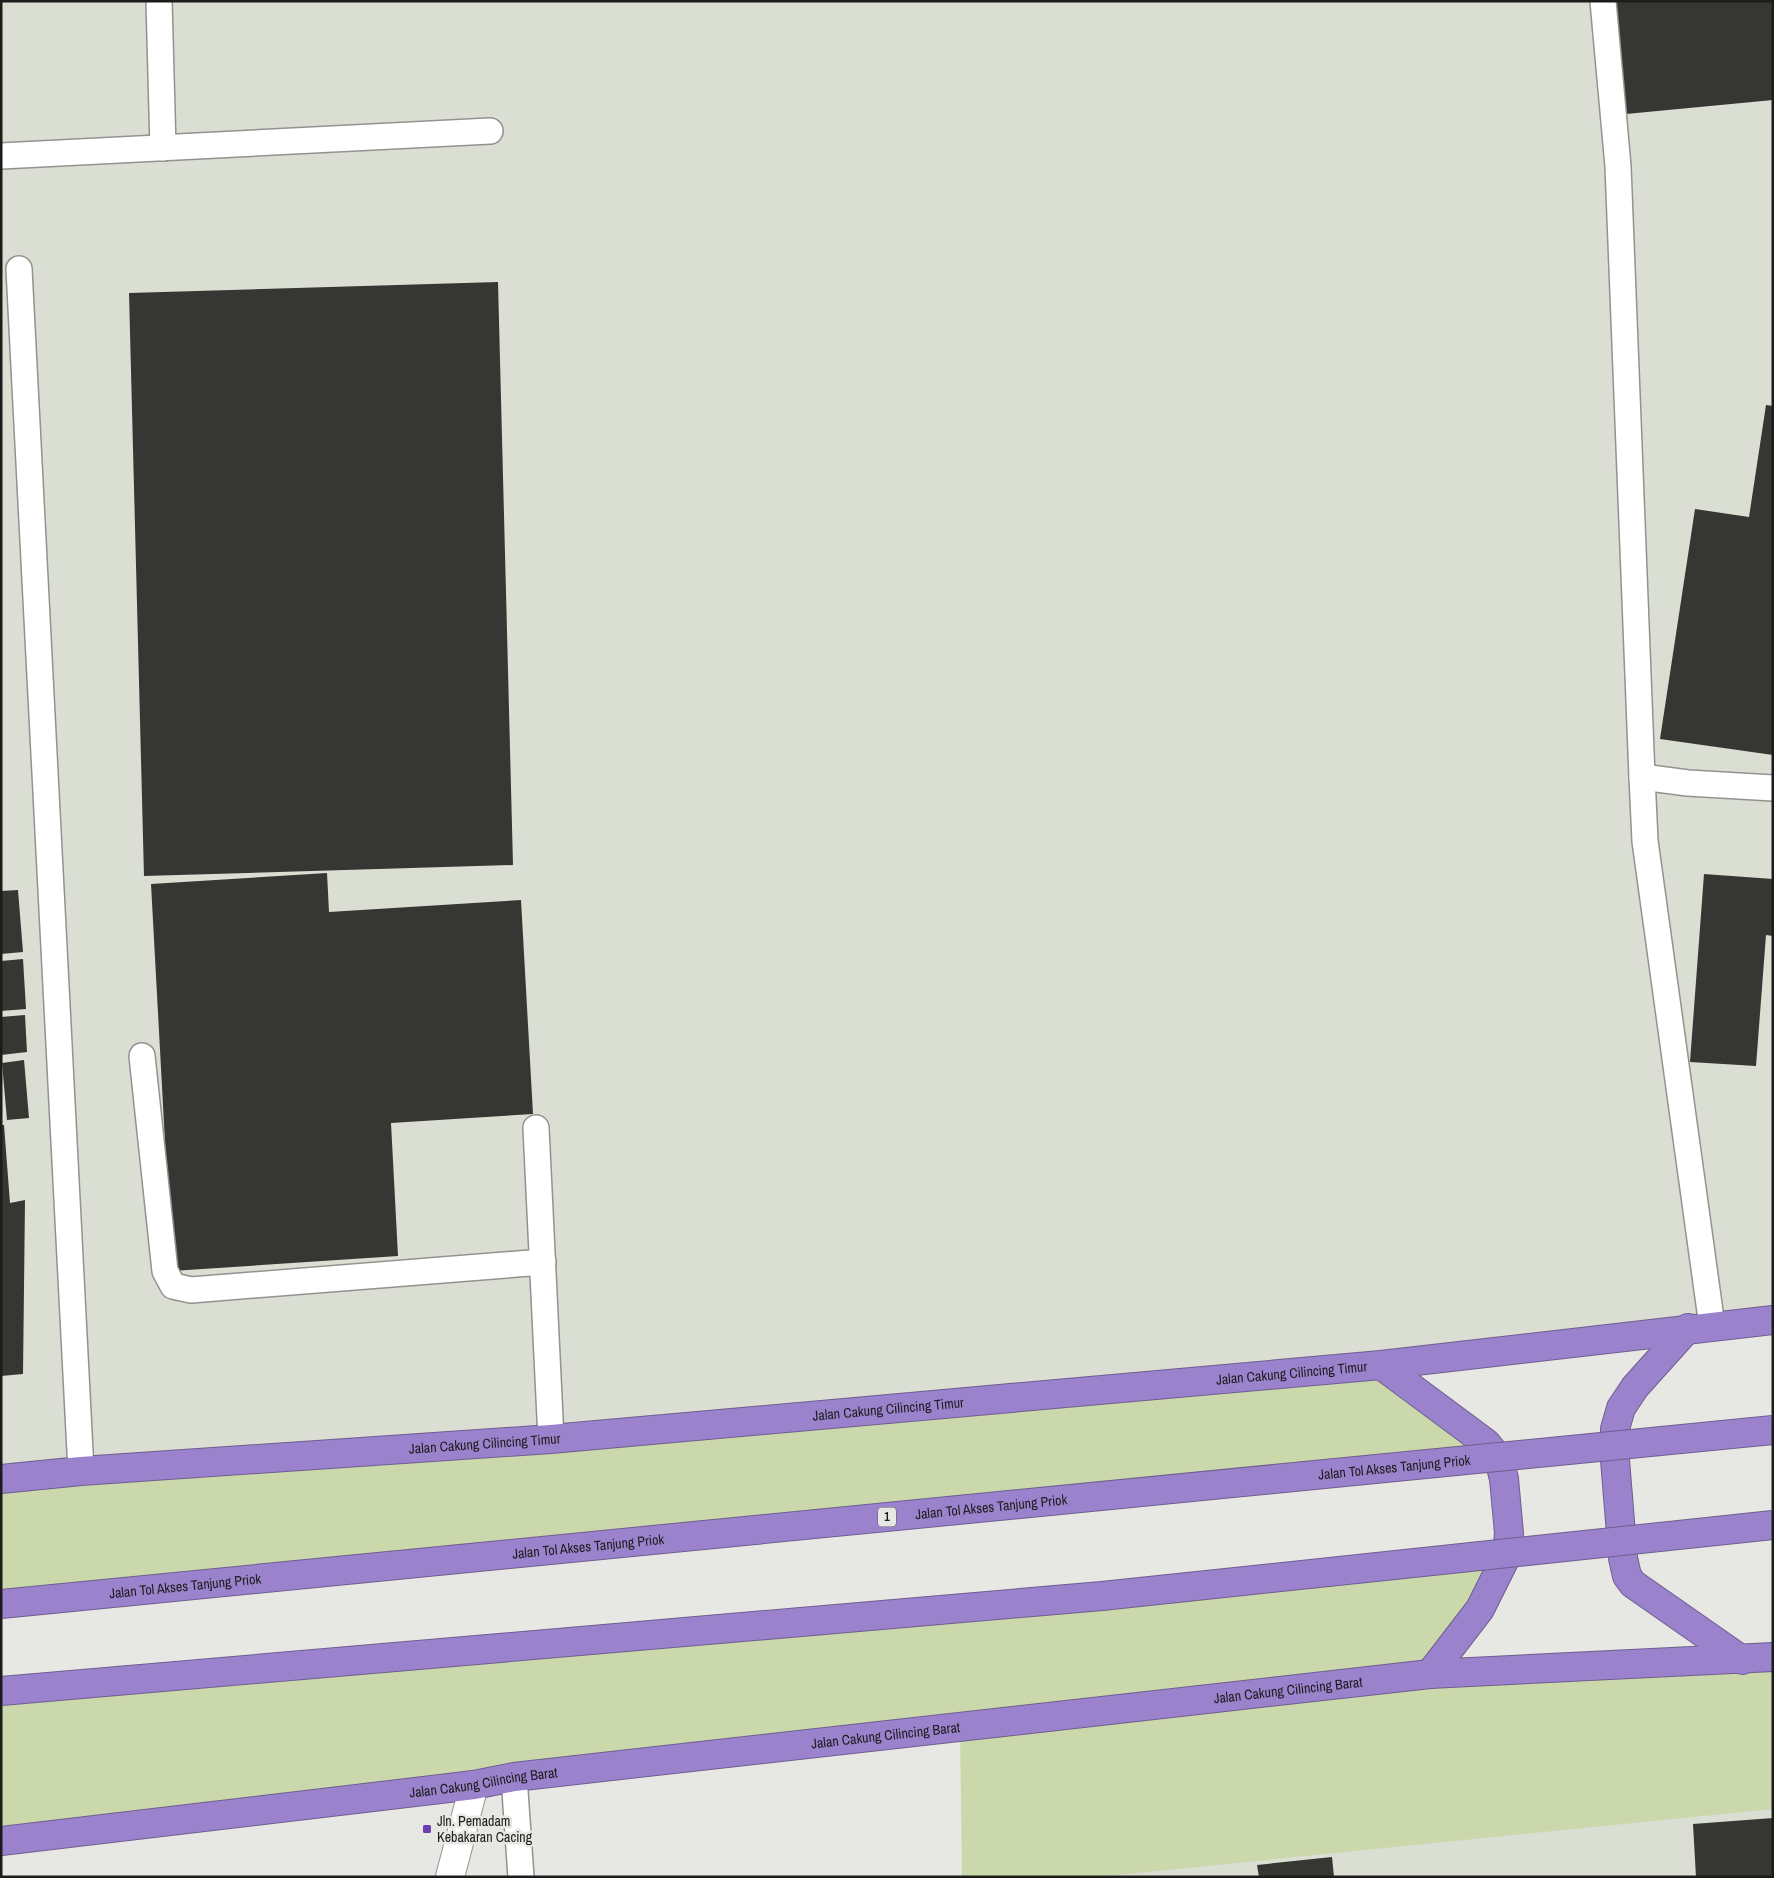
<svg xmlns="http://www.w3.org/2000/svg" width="1774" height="1878" font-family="'Archivo Narrow',sans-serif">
	<rect width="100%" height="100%" fill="#e7e8e4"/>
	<g fill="#daded3">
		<polygon points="1,1 1773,1 1773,1318 1,1478"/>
		<polygon points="1773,1808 1773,1877 1097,1877 1631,1822"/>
	</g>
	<g fill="#cad8ac">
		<polygon points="1381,1365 1499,1459 1,1604 1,1479"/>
		<polygon points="1508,1544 1431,1673 1773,1657 1773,1809 1097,1877 962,1877 960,1728 1,1839 1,1691"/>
	</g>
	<g fill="#363733">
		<polygon points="1616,1 1773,1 1773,100 1626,114"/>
		<polygon points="498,282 513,865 144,876 129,293"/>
		<polygon points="1766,405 1773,406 1773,755 1660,739 1695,509 1749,517"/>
		<polygon points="327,873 329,912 521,900 533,1114 391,1123 398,1256 172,1271 151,884"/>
		<polygon points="1704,874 1773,879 1773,936 1766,935 1756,1066 1690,1062"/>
		<polygon points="18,890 23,952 1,954 1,891"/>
		<polygon points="23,959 26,1009 1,1011 1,961"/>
		<polygon points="25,1015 27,1052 1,1055 1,1017"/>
		<polygon points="24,1060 29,1118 7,1120 2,1063"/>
		<polygon points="1,1125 4,1125 10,1203 25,1200 23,1374 1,1376"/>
		<polygon points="1773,1818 1773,1877 1696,1877 1693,1824"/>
		<polygon points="1332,1857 1334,1877 1259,1877 1257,1865"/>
	</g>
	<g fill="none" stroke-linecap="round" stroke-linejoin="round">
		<g stroke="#92938f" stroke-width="28">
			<g id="lane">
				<polyline points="159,1 163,148"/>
				<polyline points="1603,1 1618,166 1642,777"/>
				<polyline points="1,156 490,131"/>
				<polyline points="19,269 81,1471"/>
				<polyline points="142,1056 165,1271 173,1286 191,1290 543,1262"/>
				<polyline points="536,1128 551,1439"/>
				<polyline points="1712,1326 1645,841 1642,777 1688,783 1773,788"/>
				<polyline points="514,1777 521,1877"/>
			</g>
		</g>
		<g stroke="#92938f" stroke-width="30">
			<polyline id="street" points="450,1877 474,1785"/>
		</g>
		<g stroke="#6f5e8f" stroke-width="30">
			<g id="highway">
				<polyline points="1688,1328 1635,1387 1621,1408 1615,1429 1615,1460 1623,1558 1627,1576 1633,1584 1742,1660"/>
				<polyline points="1381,1365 1486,1443 1499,1459 1504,1479 1509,1533 1507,1555 1480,1609 1430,1674"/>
				<path id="s1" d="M1 1479 81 1471 551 1439 1381 1365 1773 1320"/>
				<path id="s2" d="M1 1841 474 1785 514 1777 1430 1674 1773 1657"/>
			</g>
		</g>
		<use href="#lane" stroke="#fff" stroke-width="25"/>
		<use href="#street" stroke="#fff" stroke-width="28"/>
		<use href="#highway" stroke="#9b82cd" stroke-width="28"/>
		<g stroke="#6f5e8f" stroke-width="30" stroke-linecap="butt">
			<g id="highway-bridge">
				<path id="s3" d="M1 1604 1773 1430"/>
				<polyline points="1,1691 1102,1596 1773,1525"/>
			</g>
		</g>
		<use href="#highway-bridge" stroke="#9b82cd" stroke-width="28"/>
	</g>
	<rect fill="#6e3cb3" stroke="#e7e8e4" stroke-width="2" x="422" y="1824" width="10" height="10" rx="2.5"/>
	<g text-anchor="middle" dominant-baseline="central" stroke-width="5" stroke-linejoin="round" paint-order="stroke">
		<rect fill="#e7e8e4" stroke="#595957" stroke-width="1" x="878" y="1507.5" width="18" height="19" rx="4"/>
		<g font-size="12" font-weight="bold" fill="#1c1c1b">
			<text x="887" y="1517">1</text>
		</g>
		<g font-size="14" fill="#1c1c1b" stroke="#e7e8e4">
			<text stroke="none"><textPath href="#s1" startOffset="1295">Jalan Cakung Cilincing Timur</textPath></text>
			<text stroke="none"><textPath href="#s1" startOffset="890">Jalan Cakung Cilincing Timur</textPath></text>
			<text stroke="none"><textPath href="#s1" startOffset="485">Jalan Cakung Cilincing Timur</textPath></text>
			<text stroke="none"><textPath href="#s3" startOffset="1400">Jalan Tol Akses Tanjung Priok</textPath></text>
			<text stroke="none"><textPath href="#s3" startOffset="995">Jalan Tol Akses Tanjung Priok</textPath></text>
			<text stroke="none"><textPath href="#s3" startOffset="590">Jalan Tol Akses Tanjung Priok</textPath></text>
			<text stroke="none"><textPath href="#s3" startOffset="185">Jalan Tol Akses Tanjung Priok</textPath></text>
			<text stroke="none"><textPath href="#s2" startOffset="1296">Jalan Cakung Cilincing Barat</textPath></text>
			<text stroke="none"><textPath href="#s2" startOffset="891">Jalan Cakung Cilincing Barat</textPath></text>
			<text stroke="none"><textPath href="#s2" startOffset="486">Jalan Cakung Cilincing Barat</textPath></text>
		</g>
		<g font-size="14" fill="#1c1c1b" stroke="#e7e8e4" text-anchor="start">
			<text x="437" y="1821">Jln. Pemadam<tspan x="437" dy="16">Kebakaran Cacing</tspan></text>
		</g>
	</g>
	<rect width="1774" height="1878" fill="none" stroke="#1c1c1b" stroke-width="5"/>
</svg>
